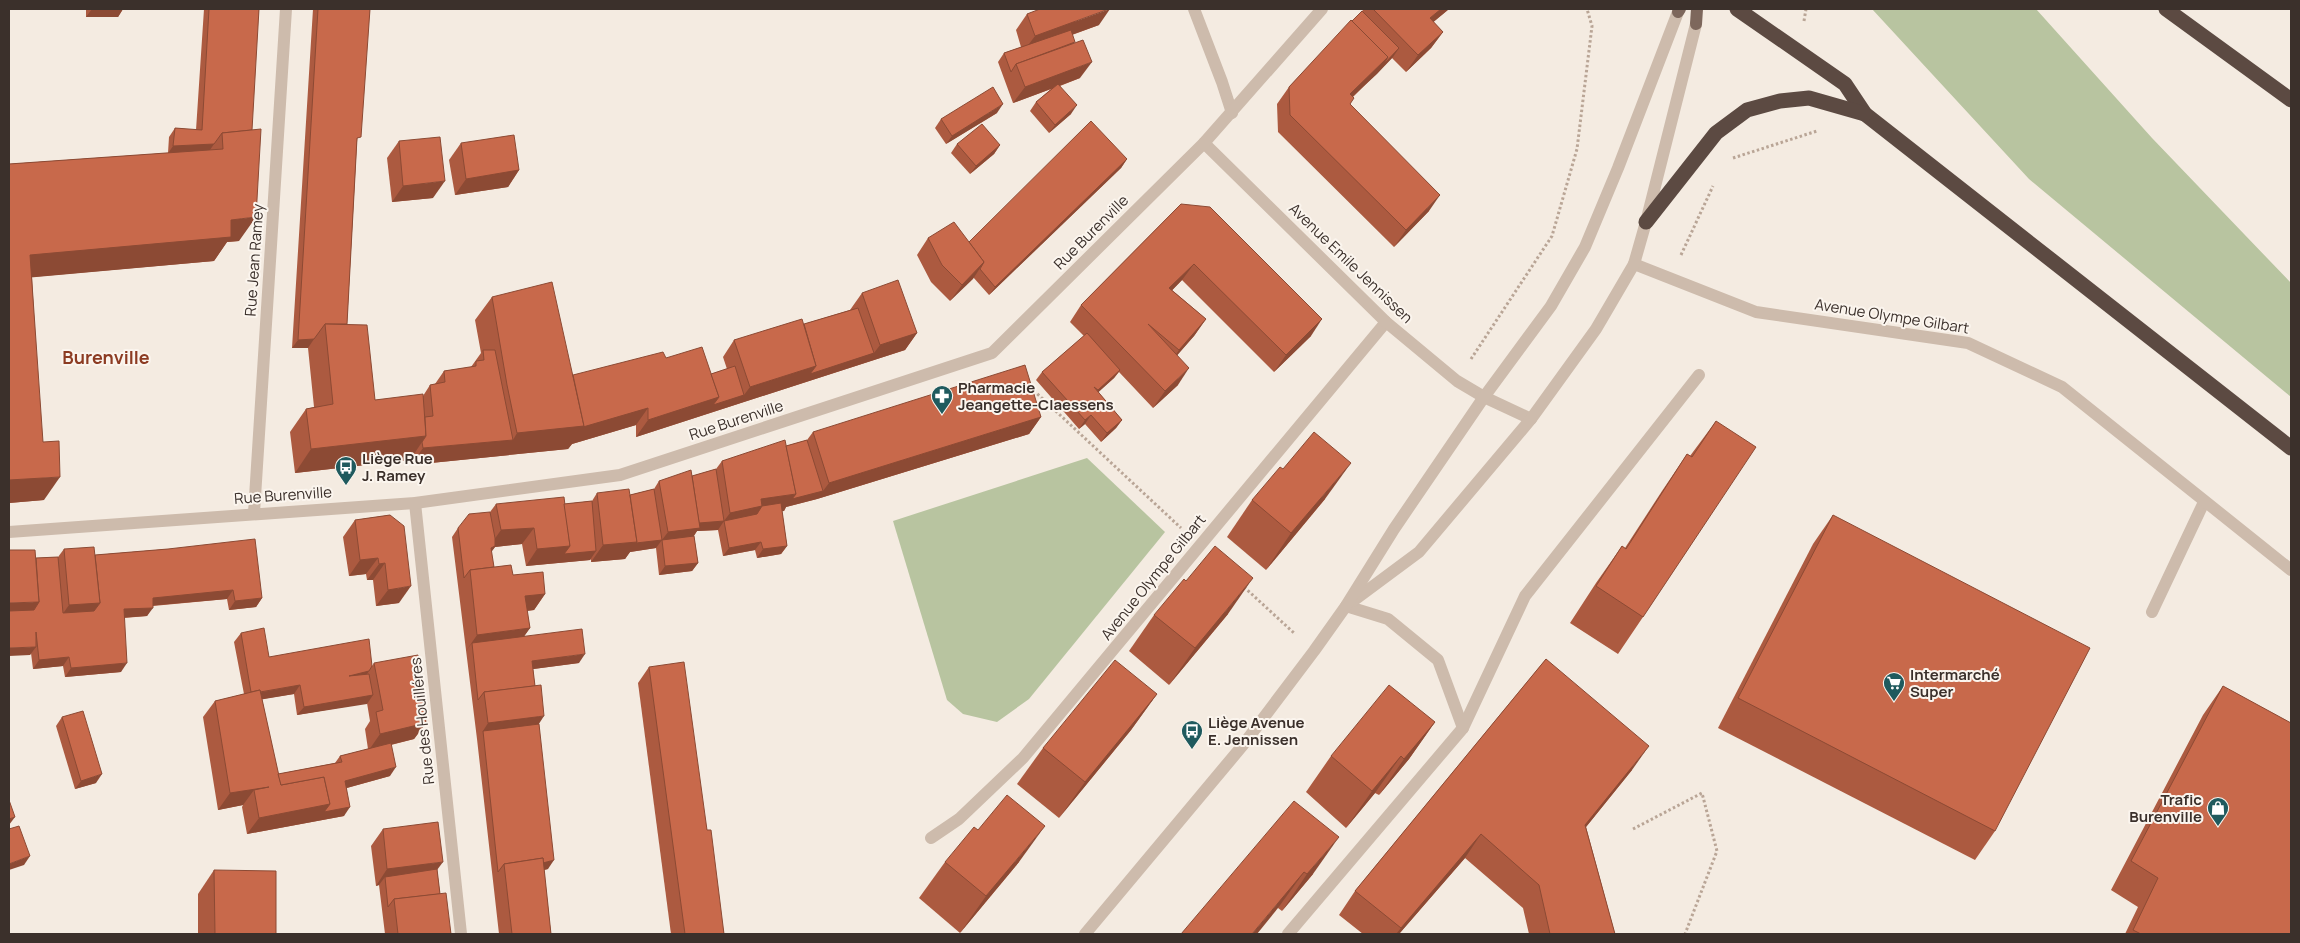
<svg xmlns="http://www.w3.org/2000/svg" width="2300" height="943" font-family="Manrope,sans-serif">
	<rect width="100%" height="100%" fill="#f4ebe1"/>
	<g fill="#b8c4a0">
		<polygon points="1872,9 2036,9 2152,138 2291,283 2291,397 2029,179"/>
		<polygon points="1087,458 1165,532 1029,699 997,722 963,714 947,700 893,521"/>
	</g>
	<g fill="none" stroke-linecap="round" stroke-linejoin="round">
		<g stroke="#b9a596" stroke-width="3" stroke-dasharray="2.5 2.5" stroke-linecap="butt">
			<polyline points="1804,21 1806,9"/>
			<polyline points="1733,158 1817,131"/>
			<polyline points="1681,255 1713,186"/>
			<polyline points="1471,359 1552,236 1577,149 1592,26 1587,9"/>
			<polyline points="1030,387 1181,528"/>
			<polyline points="1244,587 1294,633"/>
			<polyline points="1633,829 1702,793 1717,851 1685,934"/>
		</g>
		<g stroke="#cdbbac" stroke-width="12">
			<polyline points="1346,606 1388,619 1438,660 1463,728"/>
			<polyline points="2152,612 2204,502"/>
			<polyline points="931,838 959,819 1023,758 1386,322"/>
			<polyline points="1288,934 1463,728 1525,596 1699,375"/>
		</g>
		<g stroke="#cdbbac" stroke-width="12">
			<polyline points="1194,9 1222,82 1232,113"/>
			<polyline points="1204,143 1386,322 1457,381 1484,397 1531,419"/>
			<polyline points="1634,264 1756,312 1968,343 2062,387 2291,570"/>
			<polyline points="415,503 461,934"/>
			<polyline points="254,513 286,9"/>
			<polyline points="9,532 415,503 620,475 992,353 1204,143 1322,9"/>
		</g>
		<g stroke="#cdbbac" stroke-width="12">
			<polyline points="1353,601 1419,552 1531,419 1596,329 1634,264 1646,222 1696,24"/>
			<polyline points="1085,934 1243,745 1314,651 1346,606 1394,529 1484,397 1551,306 1585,247 1618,168 1678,12"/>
		</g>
		<g stroke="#7d675c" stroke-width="12">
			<polyline points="1678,12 1680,9"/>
			<polyline points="1696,24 1697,9"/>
		</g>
		<g stroke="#5c4a42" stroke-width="15">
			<polyline points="1737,9 1845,84 1865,114 2291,448"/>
			<polyline points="2166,9 2291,100"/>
			<polyline points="1646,222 1716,133 1747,110 1780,101 1809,98 1865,114"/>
		</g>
	</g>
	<g fill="#ac5a40" fill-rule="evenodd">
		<polygon points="86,9 123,9 118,17 86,17"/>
		<polygon points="204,9 259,9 239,241 227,242 214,261 32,277 44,500 9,503 9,164 168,153 169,137 175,128 196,130"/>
		<polygon points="313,9 370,9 357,142 347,324 375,400 423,396 430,385 435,384 444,371 471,367 481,353 475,320 492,297 573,375 666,358 711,374 727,369 723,357 734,340 804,324 850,310 862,293 917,333 905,350 636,437 636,425 572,444 568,449 411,465 410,459 410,460 295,473 290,432 306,409 314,407 308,348 292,348"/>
		<polygon points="1364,9 1449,9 1433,22 1443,32 1431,48 1406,72 1392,58 1353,97 1350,104 1429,211 1394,247 1278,132 1277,104 1289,87"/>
		<polygon points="1027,14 1099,25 1072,35 1080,78 1060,86 1071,114 1049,133 1030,111 1036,102 1051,89 1013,103 998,62 1004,53 1021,47 1016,30"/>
		<polygon points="997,113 946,144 935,128 941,119"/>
		<polygon points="399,141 433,198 392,202 387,158"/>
		<polygon points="461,143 519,170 508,187 455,195 449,160"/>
		<polygon points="957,144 1000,145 994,154 970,174 951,153"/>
		<polygon points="1127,159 1121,168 989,295 973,277 950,301 931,282 917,255 928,238 969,242"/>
		<polygon points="1181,204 1311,336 1274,372 1182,280 1172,290 1206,319 1194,336 1177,355 1178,385 1153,408 1119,372 1114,378 1098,392 1122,420 1116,428 1101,442 1085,424 1079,429 1036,380 1042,372 1084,336 1070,322 1081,305"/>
		<polygon points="1041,417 1029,434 817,499 786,507 784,511 782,511 787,546 781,554 757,558 755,550 723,556 718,530 697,531 694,536 698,563 692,571 659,575 656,548 630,552 625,559 591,562 591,559 590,560 526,566 522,544 495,547 491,552 494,567 513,575 545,594 534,610 527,611 530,628 524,636 579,663 533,669 539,724 548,869 544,870 551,934 499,934 477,739 452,537 458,528 490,512 496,504 564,504 592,501 597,493 630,495 654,489 659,481 692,476 716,469 722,461 786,446 807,440 813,432"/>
		<polygon points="1716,421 1643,617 1618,654 1570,623 1596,583 1622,546 1625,548 1662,491 1687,454 1690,456"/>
		<polygon points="1325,499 1266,570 1227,537 1252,500"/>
		<polygon points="390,515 399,603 376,606 373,580 367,580 366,574 349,576 343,537 355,520"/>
		<polygon points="1833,515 1995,831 1975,860 1718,728 1813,544"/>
		<polygon points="64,549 95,555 168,549 262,598 256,607 229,610 227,599 153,606 147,616 124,618 121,672 65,677 63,666 33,669 31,653 30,655 36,558 58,557"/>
		<polygon points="1228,614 1169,685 1129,651 1154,615"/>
		<path d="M241 633 269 657 372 666 374 663 426 723 414 739 391 745 390 776 347 788 344 816 247 834 242 807 243 805 218 810 203 717 215 701 244 694 234 642ZM294 694 297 715 367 703 370 721 365 729 368 749 340 756 335 763 278 774 262 699Z"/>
		<polygon points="1546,659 1632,770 1586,827 1615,934 1529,934 1523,908 1465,858 1399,934 1363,934 1339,915 1355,891"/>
		<polygon points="649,667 707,830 724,934 671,934 638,683"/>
		<polygon points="2223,686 2291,934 2125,934 2138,907 2111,890 2203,715"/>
		<polygon points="1157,694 1131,730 1059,818 1017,784 1043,748"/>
		<polygon points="62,717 96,783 75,789 56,726"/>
		<polygon points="1435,722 1409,759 1379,795 1375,793 1346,828 1306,792 1331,756"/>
		<polygon points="1294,801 1313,874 1282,911 1278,908"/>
		<polygon points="383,829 437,869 440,894 451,934 385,934 379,885 376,886 371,846"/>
		<polygon points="945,862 1019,862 960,933 919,898"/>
		<polygon points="214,870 276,934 198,934 198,894"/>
	</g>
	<g fill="#8c4a34">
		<polygon points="92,9 123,9 118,17 86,17"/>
		<polygon points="1110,9 1099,25 1023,52 1035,36"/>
		<polygon points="1441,9 1449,9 1418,35 1430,18"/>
		<polygon points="1443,32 1431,48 1406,72 1418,55"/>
		<polygon points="1399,48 1393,57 1377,74 1338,110 1350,94 1388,57"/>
		<polygon points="1092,62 1080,78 1013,103 1025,87"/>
		<polygon points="1003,104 997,113 946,144 952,136"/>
		<polygon points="1077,105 1071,114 1049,133 1055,125"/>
		<polygon points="214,144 208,153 167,155 173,146"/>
		<polygon points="1000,145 994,154 970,174 976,166"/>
		<polygon points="1127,159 1121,168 989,295 995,287"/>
		<polygon points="519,170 508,187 455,195 466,179"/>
		<polygon points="445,181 433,198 392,202 403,186"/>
		<polygon points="1440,195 1429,211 1394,247 1406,230"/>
		<polygon points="256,217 239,241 227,242 214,261 14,279 30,255 231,220"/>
		<polygon points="984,262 973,279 950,301 962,285"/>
		<polygon points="1194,264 1182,280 1158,305 1169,288"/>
		<polygon points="1206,319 1194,336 1167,367 1179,350"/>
		<polygon points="1322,319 1311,336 1274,372 1286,355"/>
		<polygon points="917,333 905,350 636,437 648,420 719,397 744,395 750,387 816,366 874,353 880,345"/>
		<polygon points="314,339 308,348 292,348 298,340"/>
		<polygon points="1189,368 1178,385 1153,408 1165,391"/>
		<polygon points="1120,370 1114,378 1092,398 1098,390"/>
		<polygon points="648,408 636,425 572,444 568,449 411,465 423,448 513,440 517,433"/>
		<polygon points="1091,415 1085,424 1079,429 1085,420"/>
		<polygon points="1041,417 1029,434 817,499 786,507 784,511 757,515 724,521 730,513 761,499 823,491 829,483"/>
		<polygon points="1122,420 1116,428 1101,442 1107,433"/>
		<polygon points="426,436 410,460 295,473 311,449"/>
		<polygon points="1351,463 1325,499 1266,570 1291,533"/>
		<polygon points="60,477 44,500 9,503 9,480"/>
		<polygon points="724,521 718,530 697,531 688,544 662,540 668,532 693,523"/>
		<polygon points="534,528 522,544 495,547 489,555 489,547 501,530"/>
		<polygon points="662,540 656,548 630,552 625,559 591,562 603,545"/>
		<polygon points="761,542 755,550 723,556 729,548"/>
		<polygon points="570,546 596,551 590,560 526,566 537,549"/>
		<polygon points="787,546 781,554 757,558 763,549"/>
		<polygon points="378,558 366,574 349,576 360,560"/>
		<polygon points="385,563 373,580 367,580 379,564"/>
		<polygon points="698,563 692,571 659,575 665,566"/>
		<polygon points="1253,578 1228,614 1169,685 1195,648"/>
		<polygon points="411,586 399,603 376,606 388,590"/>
		<polygon points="233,590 227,599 147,606 153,598"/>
		<polygon points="545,594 534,610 514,612 525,596"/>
		<polygon points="262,598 256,607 229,610 235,601"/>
		<polygon points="39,602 28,619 9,619 9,603"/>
		<polygon points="100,603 88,620 57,622 69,605"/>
		<polygon points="153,608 147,616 118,618 124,609"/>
		<polygon points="530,628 518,645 472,643 466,651 477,635"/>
		<polygon points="36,647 30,655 9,656 9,648"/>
		<polygon points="585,654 579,663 526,670 532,661"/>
		<polygon points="69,657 63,666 33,669 39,660"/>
		<polygon points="127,663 121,672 65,677 71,668"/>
		<polygon points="369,671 363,680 349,676"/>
		<polygon points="300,685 294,694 246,702 252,694"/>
		<polygon points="1157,694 1131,730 1059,818 1085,782"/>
		<polygon points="373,695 367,704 297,715 304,707"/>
		<polygon points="544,716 533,733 483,731 488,723"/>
		<polygon points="1435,722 1409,759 1379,795 1404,759"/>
		<polygon points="426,723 414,739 369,750 380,734"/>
		<polygon points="1649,746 1632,770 1569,848 1585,825"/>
		<polygon points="1401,756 1375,793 1346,828 1372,791"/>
		<polygon points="396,767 390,776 339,790 345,781"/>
		<polygon points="102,774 96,783 75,789 81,781"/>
		<polygon points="269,787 254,790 243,805 218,810 230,793"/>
		<polygon points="330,804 350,807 344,816 247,834 259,818"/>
		<polygon points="15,817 9,825 9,819"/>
		<polygon points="1045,826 1019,862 960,933 986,896"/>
		<polygon points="1481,834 1465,858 1399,934 1396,934 1401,928"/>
		<polygon points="1339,837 1313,874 1282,911 1307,874"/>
		<polygon points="30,856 24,865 9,870 9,864"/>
		<polygon points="554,860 548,869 506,878 505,871"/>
		<polygon points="443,862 431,878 385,877 379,885 376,886 387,869"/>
		<polygon points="1304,872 1278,908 1257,934 1252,934"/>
	</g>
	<g fill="#c8694b" stroke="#8c4a34">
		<polygon points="209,9 259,9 252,130 222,133 214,144 173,146 175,128 202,130"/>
		<polygon points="318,9 370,9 361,137 357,138 347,324 325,324 314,339 298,340"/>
		<polygon points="1040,9 1109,9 1035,36 1027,14"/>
		<polygon points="1373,9 1441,9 1430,18 1443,32 1418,55"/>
		<polygon points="1362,11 1399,48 1383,65 1388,57 1352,21"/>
		<polygon points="1351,20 1388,57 1350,94 1354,98 1350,104 1440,195 1406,230 1290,115 1289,87"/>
		<polygon points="1071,30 1075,42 1016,64 1011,72 1004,53"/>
		<polygon points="1083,40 1092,62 1025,87 1016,64"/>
		<polygon points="1058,84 1077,105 1055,125 1036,102"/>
		<polygon points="993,87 1003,104 952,136 941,119"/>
		<polygon points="1091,121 1127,159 995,287 980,269 984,262 969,242"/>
		<polygon points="982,124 1000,145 976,166 957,144"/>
		<polygon points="261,129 256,217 231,220 231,237 30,255 43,442 59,441 60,477 9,480 9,164 223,149 222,133"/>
		<polygon points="514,135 519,170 466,179 461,143"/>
		<polygon points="440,137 445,181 403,186 399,141"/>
		<polygon points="1181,204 1210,207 1322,319 1286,355 1194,264 1169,288 1206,319 1179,350 1148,324 1189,368 1165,391 1081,305"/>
		<polygon points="954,222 984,262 962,285 942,265 928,238"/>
		<polygon points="898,280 917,333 880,345 862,293"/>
		<polygon points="552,282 584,426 517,433 507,385 492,297"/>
		<polygon points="858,308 874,353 810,374 816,366 804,324"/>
		<polygon points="802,319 816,366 750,387 734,340"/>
		<polygon points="325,324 367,325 375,400 423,394 426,436 311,449 306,409 333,404"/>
		<polygon points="1087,333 1120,370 1098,390 1094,387 1122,420 1107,433 1091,415 1085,420 1042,372"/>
		<polygon points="702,347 719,397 648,420 648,408 583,427 584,426 573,375 663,352 666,358"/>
		<polygon points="483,350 495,350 513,440 423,448 422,442 426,436 425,417 433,416 430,385 445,382 444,371 476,366 476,361 484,360"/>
		<polygon points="1025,365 1041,417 829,483 813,432"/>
		<polygon points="735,366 744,395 713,405 719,397 711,374"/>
		<polygon points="1716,421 1756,447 1643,617 1596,586 1622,546 1626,549 1687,454 1692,457"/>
		<polygon points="1314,432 1351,463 1291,533 1252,500 1280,467 1283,469"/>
		<polygon points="785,440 796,494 761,499 762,506 730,513 722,461"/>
		<polygon points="807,440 823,491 792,499 796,494 786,446"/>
		<polygon points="716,469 724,521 699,523 692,476"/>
		<polygon points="691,470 700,528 668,532 659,481"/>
		<polygon points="629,489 637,542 603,545 597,493"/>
		<polygon points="654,489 662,540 636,543 637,542 630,495"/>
		<polygon points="564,497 570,546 537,549 534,528 501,530 496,504"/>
		<polygon points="592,501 596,551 564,554 570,546 564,504"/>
		<polygon points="781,503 787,546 763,549 761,542 729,548 724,521 757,514 762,506"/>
		<polygon points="490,512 495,538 495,546 491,548 494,567 470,570 464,578 458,528 469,514"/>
		<polygon points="390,515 404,526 411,586 388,590 385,563 379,564 378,558 360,560 355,520"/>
		<polygon points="1833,515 2090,648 1995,831 1738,698"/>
		<polygon points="694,536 698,563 665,566 662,540"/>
		<polygon points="255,539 262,598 235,601 233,590 153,598 153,608 124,609 127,663 71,668 69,657 39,660 36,632 36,647 9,648 9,611 34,610 39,602 36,558 58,557 63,613 94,611 100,603 95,555 168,549"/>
		<polygon points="1215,546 1253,578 1195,648 1154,615 1184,579 1186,581"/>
		<polygon points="94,547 100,603 69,605 64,549"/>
		<polygon points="9,550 35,550 39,602 9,603"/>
		<polygon points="511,565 513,575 543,572 545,594 525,596 530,628 477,635 470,570"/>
		<polygon points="264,628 269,657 369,639 372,666 369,671 349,676 369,674 373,695 304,707 300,685 260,692 260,690 251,692 241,633"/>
		<polygon points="582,629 585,654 532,661 535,686 484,692 478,700 472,643"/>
		<polygon points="418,655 426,723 380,734 376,712 383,710 374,663"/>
		<polygon points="1546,659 1649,746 1585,825 1615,934 1550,934 1539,885 1481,834 1401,928 1355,891"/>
		<polygon points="1115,660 1157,694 1085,782 1043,748"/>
		<polygon points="684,662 707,830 711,830 724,934 685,934 649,667"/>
		<polygon points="541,685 544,716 488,723 484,692"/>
		<polygon points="1389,685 1435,722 1404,759 1401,756 1372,791 1331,756"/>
		<polygon points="2223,686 2291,723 2291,934 2141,934 2133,930 2158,878 2131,861"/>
		<polygon points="260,690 281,785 324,777 330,804 259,818 254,790 269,787 230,793 215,701"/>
		<polygon points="83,711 102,774 81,781 62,717"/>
		<polygon points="539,724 554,860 543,863 543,858 504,864 498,872 483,731"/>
		<polygon points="391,743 396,767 345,781 350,807 324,812 330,804 324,777 281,785 278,774 342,762 340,756"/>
		<polygon points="1007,795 1045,826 986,896 945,862 974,827 978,830"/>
		<polygon points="9,800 15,817 9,819"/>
		<polygon points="1294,801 1339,837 1307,874 1304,872 1252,934 1181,934"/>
		<polygon points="438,822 443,862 387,869 383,829"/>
		<polygon points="19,826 30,856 9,864 9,829"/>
		<polygon points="543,858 551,934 512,934 504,864"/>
		<polygon points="437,869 440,894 394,899 388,907 385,877"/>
		<polygon points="214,870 276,871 276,934 215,934"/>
		<polygon points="446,893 451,934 398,934 394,899"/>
	</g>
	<defs>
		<g id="pharmacy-pin" transform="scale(1.125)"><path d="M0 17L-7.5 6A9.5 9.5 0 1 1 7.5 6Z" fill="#1f5a5e" stroke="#fbf5ee"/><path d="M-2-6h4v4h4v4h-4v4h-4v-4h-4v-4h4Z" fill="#fff"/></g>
		<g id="bus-pin" transform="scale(1.125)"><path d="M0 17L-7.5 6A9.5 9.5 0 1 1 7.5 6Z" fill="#1f5a5e" stroke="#fbf5ee"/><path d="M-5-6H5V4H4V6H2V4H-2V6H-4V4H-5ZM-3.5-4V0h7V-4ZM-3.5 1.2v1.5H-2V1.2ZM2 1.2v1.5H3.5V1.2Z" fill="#fff"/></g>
		<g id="supermarket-pin" transform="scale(1.125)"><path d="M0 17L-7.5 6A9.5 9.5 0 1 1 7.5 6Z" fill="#1f5a5e" stroke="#fbf5ee"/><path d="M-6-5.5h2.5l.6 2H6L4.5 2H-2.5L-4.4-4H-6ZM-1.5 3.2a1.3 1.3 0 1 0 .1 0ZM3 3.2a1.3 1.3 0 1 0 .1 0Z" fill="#fff"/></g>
		<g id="shop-pin" transform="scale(1.125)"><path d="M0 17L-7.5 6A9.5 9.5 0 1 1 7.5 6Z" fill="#1f5a5e" stroke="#fbf5ee"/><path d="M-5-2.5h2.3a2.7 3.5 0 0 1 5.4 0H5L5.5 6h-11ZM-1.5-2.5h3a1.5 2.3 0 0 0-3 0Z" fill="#fff"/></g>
	</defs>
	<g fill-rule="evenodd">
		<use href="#pharmacy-pin" x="942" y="396"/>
		<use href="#bus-pin" x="346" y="467"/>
		<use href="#supermarket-pin" x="1894" y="683"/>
		<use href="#bus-pin" x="1192" y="731"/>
		<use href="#shop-pin" x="2218" y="808"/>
	</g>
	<g text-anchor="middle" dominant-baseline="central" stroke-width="4" stroke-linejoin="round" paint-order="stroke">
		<g font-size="15" fill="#3b302b" stroke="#fbf5ee">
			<text transform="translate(1091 232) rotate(-45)">Rue Burenville</text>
			<text transform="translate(254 260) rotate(-86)">Rue Jean Ramey</text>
			<text transform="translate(1351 263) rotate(44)">Avenue Emile Jennissen</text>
			<text transform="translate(1892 316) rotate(9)">Avenue Olympe Gilbart</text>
			<text transform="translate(736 420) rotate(-18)">Rue Burenville</text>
			<text transform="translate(283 495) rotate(-4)">Rue Burenville</text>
			<text transform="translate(1153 577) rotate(-51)">Avenue Olympe Gilbart</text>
			<text transform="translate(422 721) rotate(-96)">Rue des Houilléres</text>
		</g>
		<g font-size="15" font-weight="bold" fill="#3b302b" stroke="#fbf5ee" text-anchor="start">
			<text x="958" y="387">Pharmacie<tspan x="958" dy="17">Jeangette-Claessens</tspan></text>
			<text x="362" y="458">Liège Rue<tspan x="362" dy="17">J. Ramey</tspan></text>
			<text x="1910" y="674">Intermarché<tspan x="1910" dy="17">Super</tspan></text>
			<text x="1208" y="722">Liège Avenue<tspan x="1208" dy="17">E. Jennissen</tspan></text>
			<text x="2202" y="799" text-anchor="end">Trafic<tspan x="2202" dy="17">Burenville</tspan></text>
		</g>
		<g font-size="18" font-weight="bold" fill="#8c3b22" stroke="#fbf5ee">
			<text x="106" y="357">Burenville</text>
		</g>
	</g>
	<rect width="2300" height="943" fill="none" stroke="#3b302b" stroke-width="20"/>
</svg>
